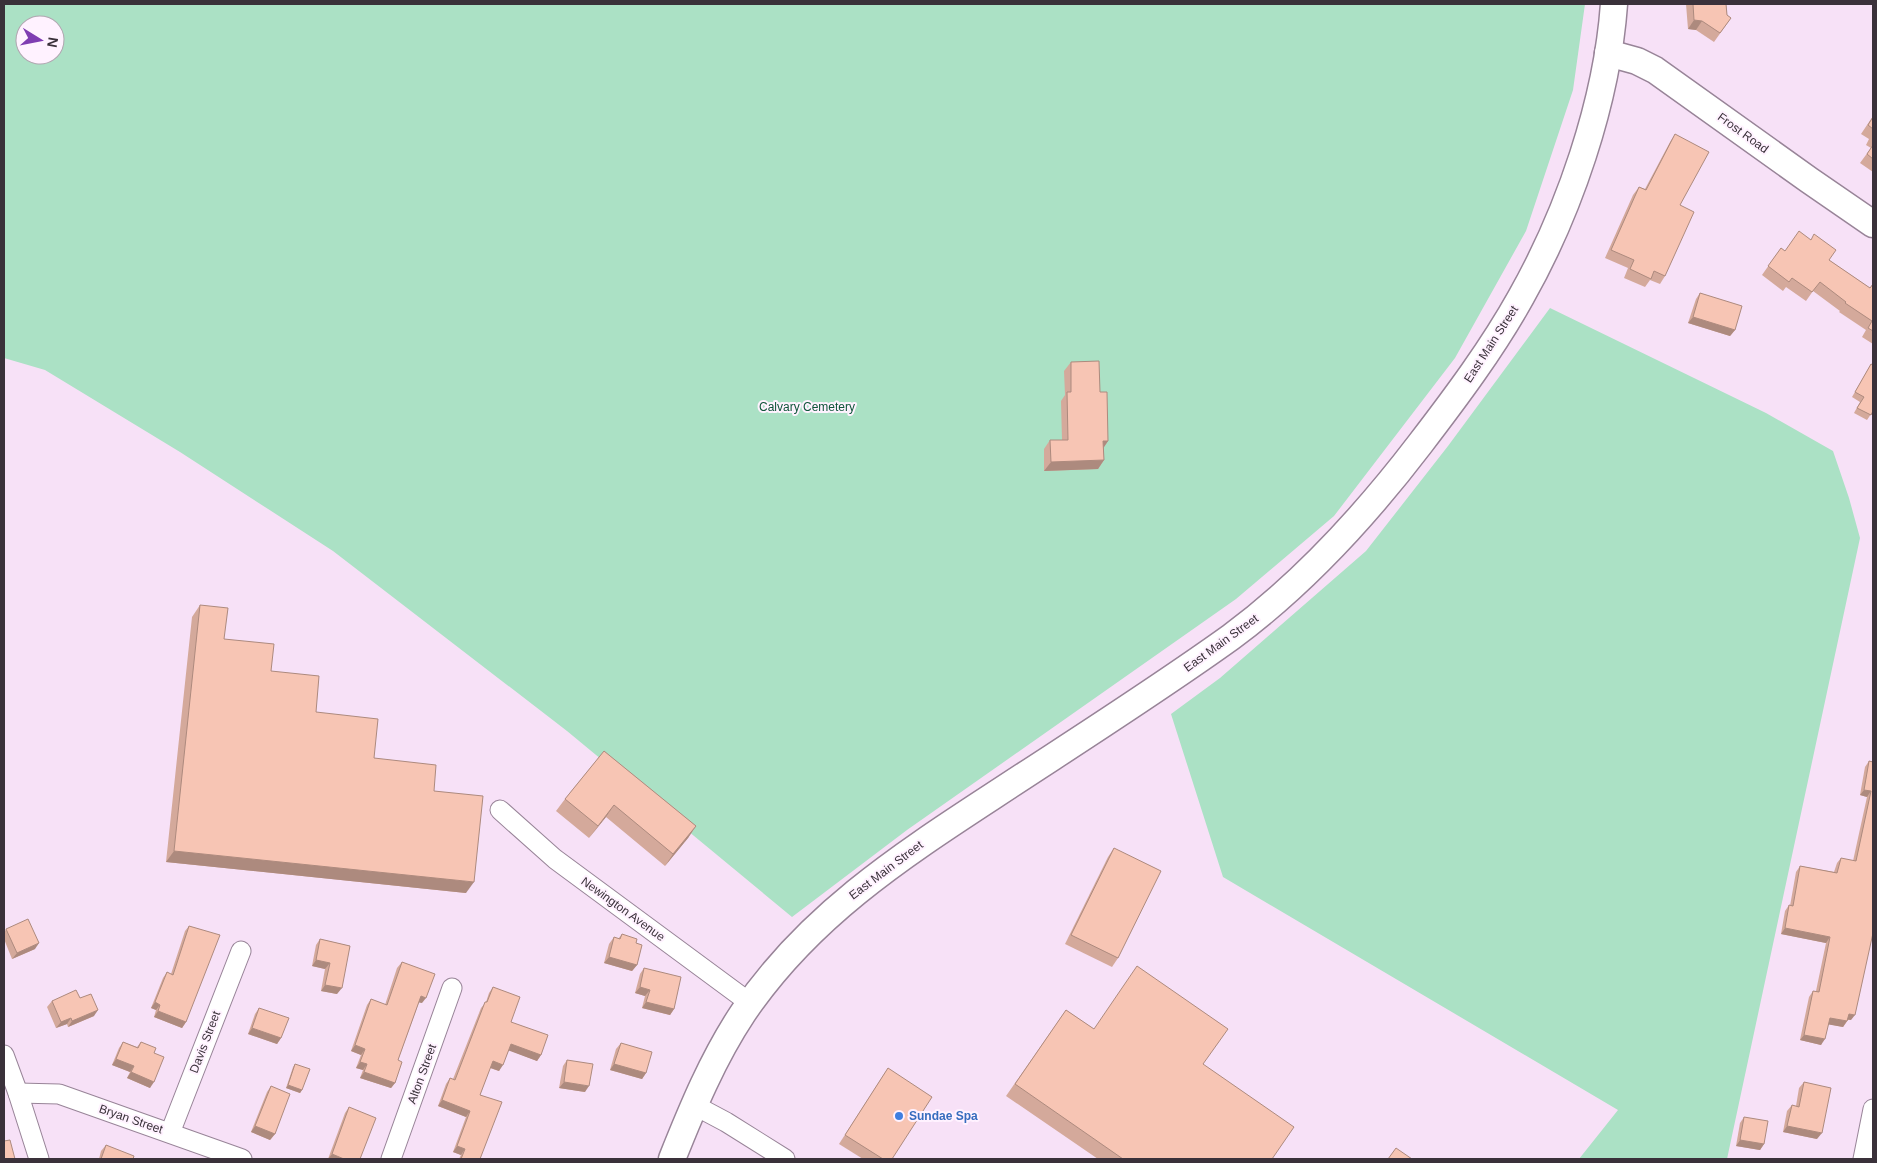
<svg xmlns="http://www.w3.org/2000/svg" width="1877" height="1163" font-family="Arial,sans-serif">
	<rect width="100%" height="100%" fill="#f7e1f7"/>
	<g fill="#abe1c5" fill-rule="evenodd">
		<path d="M4 4H1585L1573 90 1526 231 1455 358 1334 516 1236 599 907 830 792 917 567 731 333 551 180 452 45 370 4 358ZM25 25H55V55H25Z"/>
		<polygon points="1550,308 1766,413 1833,451 1849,498 1860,538 1727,1159 1579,1159 1618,1110 1223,877 1171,714 1220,678 1366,551 1448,446"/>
	</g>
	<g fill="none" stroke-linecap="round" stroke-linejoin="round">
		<g stroke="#988498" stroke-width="21">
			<g id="street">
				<polyline points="500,810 555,859 750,1003"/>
				<polyline points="4,1055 18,1093 39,1159"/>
				<polyline points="18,1093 59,1094 242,1159"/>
				<polyline points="694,1105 726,1122 785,1159"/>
				<polyline points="170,1133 241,951"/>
				<polyline points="391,1159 452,988"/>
				<polyline points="1863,1159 1873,1109"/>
			</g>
		</g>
		<g stroke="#988498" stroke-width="29">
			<g id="secondary">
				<polyline points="1608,53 1637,61 1655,70 1809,180 1873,224"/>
				<path d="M672 1159C692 1109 713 1058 743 1013 807 918 898 858 993 796 1072 744 1153 693 1231 637 1304 583 1365 516 1420 444 1456 397 1492 349 1521 297 1569 212 1607 102 1614 4"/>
			</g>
		</g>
		<use href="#street" stroke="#fff" stroke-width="19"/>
		<use href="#secondary" stroke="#fff" stroke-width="26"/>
	</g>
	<g fill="#d4a99b">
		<polygon points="1686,4 1726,4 1727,15 1731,18 1714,42 1696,30 1688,29"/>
		<polygon points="1873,116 1873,172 1860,163 1871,148 1866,145 1869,139 1861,134"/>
		<polygon points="1675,134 1680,205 1665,276 1660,284 1650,280 1645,287 1624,278 1628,268 1605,258 1633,195 1639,187 1645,189 1670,142"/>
		<polygon points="1781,248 1785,251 1829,260 1870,288 1873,284 1873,344 1862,337 1866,330 1839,312 1840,311 1813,291 1806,301 1786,287 1783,291 1762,275"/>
		<polygon points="1700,293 1735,330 1730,336 1688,323 1696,299"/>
		<polygon points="1071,362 1100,392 1108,441 1104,447 1104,460 1098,469 1044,471 1044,449 1050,440 1062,440 1061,401 1065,395 1064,371"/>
		<polygon points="1871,364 1873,411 1867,420 1854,413 1860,402 1852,397"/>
		<polygon points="200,605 224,639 271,671 316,712 374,758 434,791 466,893 166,862 192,617"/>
		<polygon points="604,751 696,826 688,838 665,866 606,817 589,838 556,811 565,799"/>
		<polygon points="1869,761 1873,762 1851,1020 1848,1020 1843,1027 1828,1024 1821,1045 1800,1040 1809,997 1813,991 1816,991 1826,943 1781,934 1785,911 1789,905 1790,906 1796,872 1800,866 1834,872 1837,863 1841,858 1853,861 1867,797 1860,795 1865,767"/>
		<polygon points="1114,848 1118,958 1112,967 1065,944 1108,857"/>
		<polygon points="189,926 186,1022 182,1028 154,1017 156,1010 151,1008 163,978 167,972 171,974 185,931"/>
		<polygon points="6,929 35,949 12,959 4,939 4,933"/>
		<polygon points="622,934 637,965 632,971 604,963 609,944 614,937 618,939"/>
		<polygon points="320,939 350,946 337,994 321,991 325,969 312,966 316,945"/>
		<polygon points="402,962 422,1003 419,1002 398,1060 395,1083 391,1088 360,1078 363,1070 356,1068 361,1055 351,1051 367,1005 371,999 385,1005 397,968"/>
		<polygon points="644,968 674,1009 670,1015 642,1008 645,996 635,993 640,974"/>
		<polygon points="493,987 511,1022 541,1055 537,1061 509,1050 499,1071 490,1068 480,1095 480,1159 459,1159 461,1155 453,1152 466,1117 438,1106 446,1084 450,1078 453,1079 481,1008 486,1002 489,993"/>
		<polygon points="80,998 94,1016 68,1027 67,1024 56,1028 47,1007 52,1001"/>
		<polygon points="259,1008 281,1038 277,1044 248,1034 255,1014"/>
		<polygon points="1066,1010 1094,1029 1203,1064 1272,1159 1098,1159 1006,1096"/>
		<polygon points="123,1042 137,1047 141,1042 154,1053 150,1088 127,1078 130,1072 112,1065 119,1048"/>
		<polygon points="621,1043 646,1073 642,1079 610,1070 616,1049"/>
		<polygon points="567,1060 585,1092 559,1088 563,1066"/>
		<polygon points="295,1064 302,1090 300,1093 286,1088 293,1067"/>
		<polygon points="888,1068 892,1159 863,1159 839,1144"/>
		<polygon points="1804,1082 1817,1139 1783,1132 1787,1111 1792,1105 1796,1106 1799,1088"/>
		<polygon points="271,1086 275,1134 270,1140 251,1132 267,1092"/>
		<polygon points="349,1107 360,1159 328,1159 345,1113"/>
		<polygon points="1744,1117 1764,1144 1760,1150 1736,1146 1740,1123"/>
		<polygon points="106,1145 133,1159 99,1159 101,1151"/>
	</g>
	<g fill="#ad8a7e">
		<polygon points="1694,20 1702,21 1696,30 1688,29"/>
		<polygon points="1693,317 1735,330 1730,336 1688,323"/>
		<polygon points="1103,441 1108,441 1102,450"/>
		<polygon points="1104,460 1098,469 1044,471 1051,462"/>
		<polygon points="1864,790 1871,791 1867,797 1860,795"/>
		<polygon points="614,805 606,817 589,838 598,826"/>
		<polygon points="696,826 688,838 665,866 673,854"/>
		<polygon points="174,851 474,882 466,893 166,862"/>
		<polygon points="1785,928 1830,937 1826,943 1781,934"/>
		<polygon points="39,943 35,949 12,959 17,953"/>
		<polygon points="609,957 637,965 632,971 604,963"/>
		<polygon points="316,960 330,963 325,969 312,966"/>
		<polygon points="325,985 342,988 337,994 321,991"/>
		<polygon points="640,987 650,990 645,996 635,993"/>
		<polygon points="421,996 426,998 422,1003 417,1002"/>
		<polygon points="155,1002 160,1005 156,1010 151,1008"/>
		<polygon points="646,1002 674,1009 670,1015 642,1008"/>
		<polygon points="98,1010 94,1016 68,1027 72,1021"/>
		<polygon points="158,1011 186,1022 182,1028 154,1017"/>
		<polygon points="1849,1014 1855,1015 1851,1020 1845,1019"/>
		<polygon points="71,1018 67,1024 56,1028 61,1022"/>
		<polygon points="1830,1018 1847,1021 1843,1027 1826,1024"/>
		<polygon points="252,1028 281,1038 277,1044 248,1034"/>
		<polygon points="1804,1035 1825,1039 1821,1045 1800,1040"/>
		<polygon points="511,1044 541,1055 537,1061 507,1050"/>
		<polygon points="355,1045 365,1049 361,1055 351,1051"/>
		<polygon points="116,1059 134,1066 130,1072 112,1065"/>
		<polygon points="493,1061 503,1065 499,1071 488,1067"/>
		<polygon points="360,1062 367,1064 363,1070 356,1068"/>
		<polygon points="614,1064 646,1073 642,1079 610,1070"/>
		<polygon points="131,1072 154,1082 150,1088 127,1078"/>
		<polygon points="364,1072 395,1083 391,1088 360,1078"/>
		<polygon points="564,1082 589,1086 585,1092 559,1088"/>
		<polygon points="288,1085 302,1090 300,1093 286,1088"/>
		<polygon points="442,1100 470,1111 466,1117 438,1106"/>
		<polygon points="255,1126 275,1134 270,1140 251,1132"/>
		<polygon points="1787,1126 1822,1133 1817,1139 1783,1132"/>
		<polygon points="1740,1140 1764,1144 1760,1150 1736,1146"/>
		<polygon points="457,1146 465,1149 461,1155 453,1152"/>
		<polygon points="332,1154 344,1159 328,1159"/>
	</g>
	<g fill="#f7c5b4" stroke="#ad8a7e">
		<polygon points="1693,4 1726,4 1727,15 1731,18 1720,33 1702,21 1694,20"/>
		<polygon points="1873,117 1873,129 1868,125"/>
		<polygon points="1675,134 1709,152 1680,205 1694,212 1665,276 1654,271 1651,279 1630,269 1634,260 1611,250 1639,187 1646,190"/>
		<polygon points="1873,145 1873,159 1867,154"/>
		<polygon points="1799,231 1811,240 1814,234 1836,250 1829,260 1870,288 1873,284 1873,331 1868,328 1872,321 1845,303 1846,302 1820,282 1812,292 1792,278 1789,282 1768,266 1781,248 1785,251"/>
		<polygon points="1700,293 1742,306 1735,330 1693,317"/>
		<polygon points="1099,361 1100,392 1107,392 1108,441 1103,441 1104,460 1051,462 1050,440 1068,440 1067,392 1071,392 1071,362"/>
		<polygon points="1871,364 1873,365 1873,411 1871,415 1857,408 1864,397 1855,392"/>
		<polygon points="200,605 228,608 224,639 274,644 271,671 319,676 316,712 378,719 374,758 436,765 434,791 483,796 474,882 174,851"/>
		<polygon points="604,751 696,826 673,854 614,805 598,826 565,799"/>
		<polygon points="1869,761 1873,762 1873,933 1855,1015 1849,1014 1847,1021 1830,1018 1825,1039 1804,1035 1813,991 1819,992 1830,937 1785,928 1789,905 1793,906 1800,866 1837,873 1841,858 1856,861 1871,791 1864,790"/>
		<polygon points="1114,848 1161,871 1118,958 1071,935"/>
		<polygon points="28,919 39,943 17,953 6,929"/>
		<polygon points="189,926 220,935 186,1022 158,1011 160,1005 155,1002 167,972 173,975"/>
		<polygon points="622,934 637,939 636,943 642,945 637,965 609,957 614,937 620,939"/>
		<polygon points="320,939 350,946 342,988 325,985 330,963 316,960"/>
		<polygon points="402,962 435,974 426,998 421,996 398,1060 402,1062 395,1083 364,1072 367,1064 360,1062 365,1049 355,1045 371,999 387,1005"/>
		<polygon points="1137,966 1228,1029 1203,1064 1294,1127 1272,1159 1123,1159 1015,1084 1066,1010 1094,1029"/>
		<polygon points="644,968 681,977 674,1009 646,1002 650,990 640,987"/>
		<polygon points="493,987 520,997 511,1022 548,1035 541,1055 511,1044 503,1065 493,1061 480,1095 502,1102 480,1159 461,1159 465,1149 457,1146 470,1111 442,1100 450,1078 455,1080 485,1002 487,1002"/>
		<polygon points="76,990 80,998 91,994 98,1010 72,1021 71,1018 61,1022 52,1001"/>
		<polygon points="259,1008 289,1018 281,1038 252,1028"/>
		<polygon points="123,1042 138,1048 141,1042 156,1048 154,1053 164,1057 154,1082 131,1072 134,1066 116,1059"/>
		<polygon points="621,1043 652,1052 646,1073 614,1064"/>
		<polygon points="567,1060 593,1064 589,1086 564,1082"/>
		<polygon points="295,1064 310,1069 302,1090 288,1085"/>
		<polygon points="888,1068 932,1097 892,1159 883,1159 845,1135"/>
		<polygon points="1804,1082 1831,1088 1822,1133 1787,1126 1792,1105 1799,1107"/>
		<polygon points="271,1086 290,1094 275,1134 255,1126"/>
		<polygon points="349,1107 376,1118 360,1159 344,1159 332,1154"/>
		<polygon points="1744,1117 1768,1121 1764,1144 1740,1140"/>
		<polygon points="10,1140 15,1159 4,1159 4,1141"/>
		<polygon points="106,1145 134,1156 133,1159 101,1159"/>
		<polygon points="1396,1148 1412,1159 1388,1159"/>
	</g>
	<circle fill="#3f7fe0" stroke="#fff2ff" stroke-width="2" cx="899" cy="1116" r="5"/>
	<g text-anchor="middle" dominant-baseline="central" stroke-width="4" stroke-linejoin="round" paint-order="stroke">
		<g font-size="12" fill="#3a313a" stroke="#fff2ff">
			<text transform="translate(1743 133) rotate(36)">Frost Road</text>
			<text transform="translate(1491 344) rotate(-57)">East Main Street</text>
			<text transform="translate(1221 643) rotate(-36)">East Main Street</text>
			<text transform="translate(886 870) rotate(-37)">East Main Street</text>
			<text transform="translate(623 909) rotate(36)">Newington Avenue</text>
			<text transform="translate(205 1042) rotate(-69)">Davis Street</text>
			<text transform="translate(422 1074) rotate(-70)">Alton Street</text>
			<text transform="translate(131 1119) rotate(19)">Bryan Street</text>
		</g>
		<g font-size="12" fill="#0f5439" stroke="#fff2ff">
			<text x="807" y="407">Calvary Cemetery</text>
		</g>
		<g font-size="12" font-weight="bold" fill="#366cbe" stroke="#fff2ff" text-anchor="start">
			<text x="909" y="1116">Sundae Spa</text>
		</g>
	</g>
	<rect width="1877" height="1163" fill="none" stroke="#3a313a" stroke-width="10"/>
	<g transform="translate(40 40) rotate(100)"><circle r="24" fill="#fff2ff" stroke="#b0a5b0"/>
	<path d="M0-4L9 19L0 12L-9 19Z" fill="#7f3db2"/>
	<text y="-8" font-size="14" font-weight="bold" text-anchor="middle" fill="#3a313a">N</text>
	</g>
</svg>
